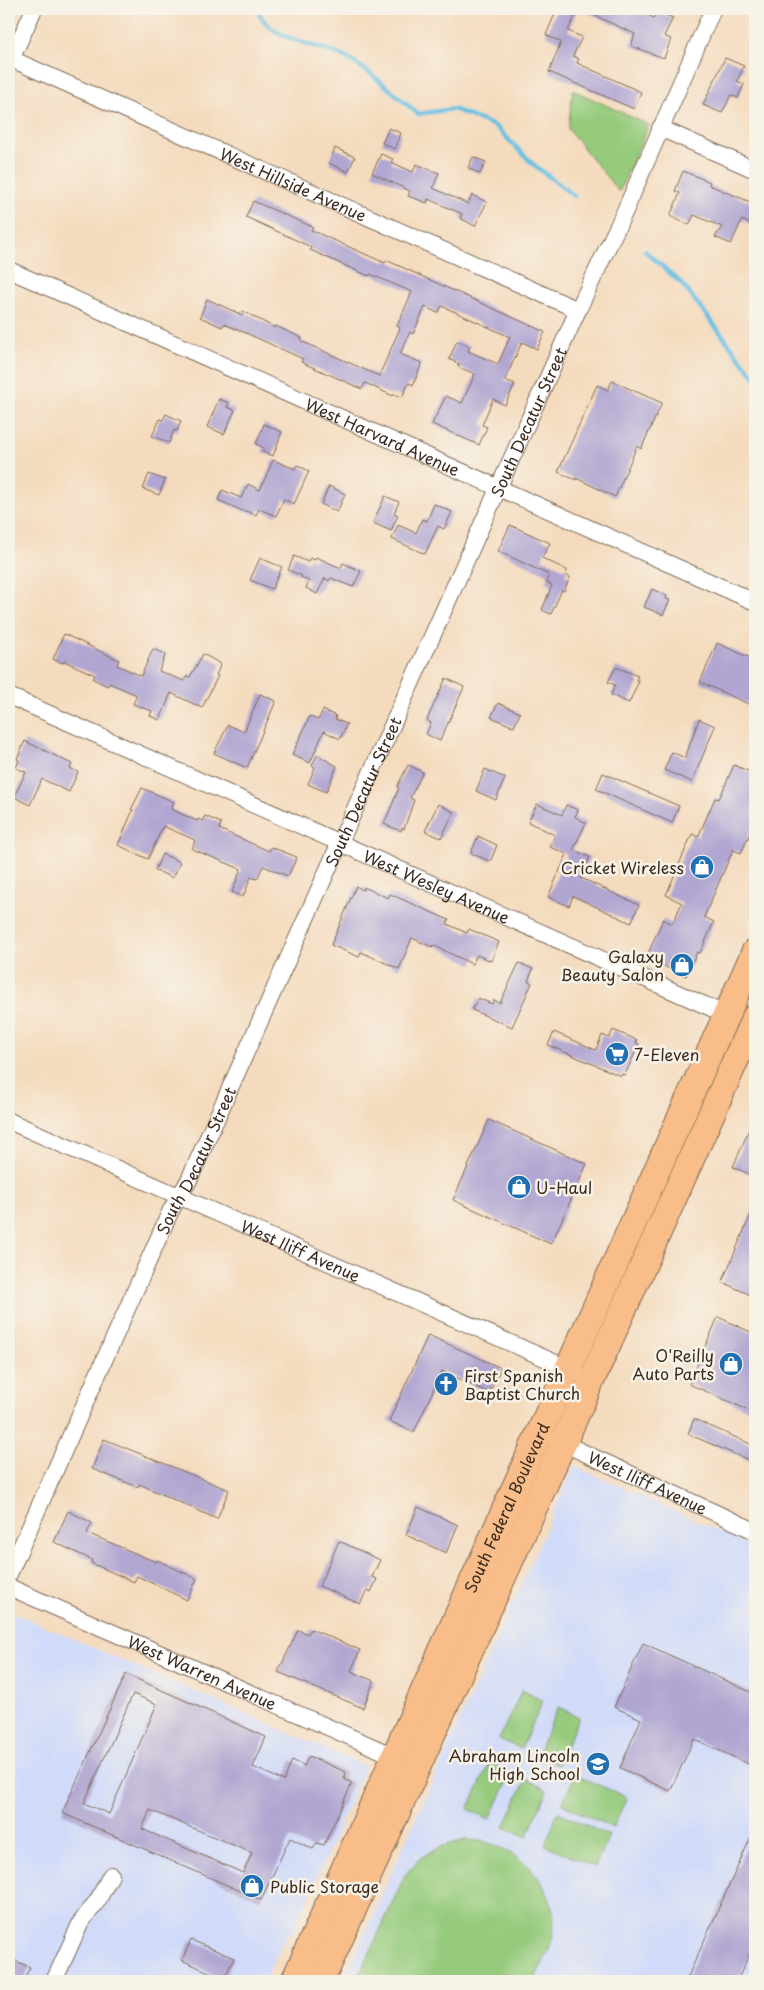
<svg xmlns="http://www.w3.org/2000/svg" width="764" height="1990" font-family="'Playpen Sans',sans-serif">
	<rect width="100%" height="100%" fill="#f7f3e8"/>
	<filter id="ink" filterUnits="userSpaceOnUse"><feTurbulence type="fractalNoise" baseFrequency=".02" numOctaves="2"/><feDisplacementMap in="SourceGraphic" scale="10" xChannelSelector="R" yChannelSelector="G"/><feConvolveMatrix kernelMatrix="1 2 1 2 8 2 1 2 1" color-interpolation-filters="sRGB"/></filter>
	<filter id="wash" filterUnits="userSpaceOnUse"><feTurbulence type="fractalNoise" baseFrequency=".0096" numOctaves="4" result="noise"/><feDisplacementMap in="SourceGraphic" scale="20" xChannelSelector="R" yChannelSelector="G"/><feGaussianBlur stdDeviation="1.12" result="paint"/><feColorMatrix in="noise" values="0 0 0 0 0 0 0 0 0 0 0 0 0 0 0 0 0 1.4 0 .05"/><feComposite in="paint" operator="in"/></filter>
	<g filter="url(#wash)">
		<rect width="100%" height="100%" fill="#f4dbbe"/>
		<g fill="#d0daf9">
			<polygon points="574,1466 755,1547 755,1981 343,1981"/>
			<polygon points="9,1611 365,1766 293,1934 288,1932 264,1981 9,1981"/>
		</g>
		<g fill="#96cb7d" stroke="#687a4e">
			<polygon points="573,90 649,125 619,192 568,129"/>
			<polygon points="522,1690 543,1701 521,1749 499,1739"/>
			<polygon points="558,1707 579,1717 558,1765 537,1755"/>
			<polygon points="490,1763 511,1773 490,1819 468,1809"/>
			<polygon points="575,1775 627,1797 613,1828 562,1804"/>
			<polygon points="526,1779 547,1790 527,1837 504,1827"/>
			<polygon points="558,1812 609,1836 595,1867 545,1845"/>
			<path d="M465 1840C473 1841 481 1840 488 1843 530 1855 564 1898 551 1943 547 1956 539 1969 534 1981H357L405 1875 419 1859 437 1848Z"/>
		</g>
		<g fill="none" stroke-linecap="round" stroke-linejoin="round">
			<g stroke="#65bfe3" stroke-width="4.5">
				<path d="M257 9C259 13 261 18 265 22 282 42 322 45 345 57 372 72 395 94 418 114L453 109 495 126 533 164 574 196"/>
				<polyline points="645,251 682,284 755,377"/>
			</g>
		</g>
		<g id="blocks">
			<g fill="#b0a6d1" fill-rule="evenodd">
				<polygon points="557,9 578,9 568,31 582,37 573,56 579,59 577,63 641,92 634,109 549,72 561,42 546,35"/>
				<polygon points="580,9 633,9 654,18 657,11 673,18 664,36 671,39 664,58 631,46 635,34"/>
				<polygon points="725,58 744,66 737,81 744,84 738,98 731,95 722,113 703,105"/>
				<polygon points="389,128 401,133 395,149 382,143"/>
				<polygon points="335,148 355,157 348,172 329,163"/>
				<polygon points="381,154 393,159 391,162 413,172 416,164 439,173 433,188 468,204 472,195 487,202 475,226 460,218 462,214 428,199 427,203 408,196 410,191 372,173"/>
				<polygon points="473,157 486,162 480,174 468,168"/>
				<polygon points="683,171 710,182 709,185 755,204 755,226 742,220 731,244 715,237 722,227 694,215 689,225 670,216 680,193 675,191"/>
				<polygon points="253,201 313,227 311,230 385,263 386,260 545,332 537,349 522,342 505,380 515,384 505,405 493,399 482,425 487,427 479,445 432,424 446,396 462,403 475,374 458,367 459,364 449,359 457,341 470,346 468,351 498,364 510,337 442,306 438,313 425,307 413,334 410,332 400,354 422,363 413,385 409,383 402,397 394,394 393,396 365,383 362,389 301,362 303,359 246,333 224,324 222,327 200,317 207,299 242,315 243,311 275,328 276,326 302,338 301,341 379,376 400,328 397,326 412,292 370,274 369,276 337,262 310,250 311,247 246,217"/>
				<polygon points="612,381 662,403 641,449 637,446 615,497 576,478 576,480 558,472 597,385 608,390"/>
				<polygon points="219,399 229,403 227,407 235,410 224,434 207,427"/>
				<polygon points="166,414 181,421 177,431 174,430 169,443 152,436 160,419 163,420"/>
				<polygon points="264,424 282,432 273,456 262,452 264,448 256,444"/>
				<polygon points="273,460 295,469 297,465 309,471 294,504 284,499 276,516 259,509 256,515 246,511 245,512 218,500 222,490 241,498 248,484 260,490"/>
				<polygon points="149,474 165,480 159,495 143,489"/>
				<polygon points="329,486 345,494 337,512 321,504"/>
				<polygon points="385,496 399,502 394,513 398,515 391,531 373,523"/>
				<polygon points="434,504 452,512 444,529 438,526 425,554 392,539 398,525 416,533 422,519 427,521"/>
				<polygon points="510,525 550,543 542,558 567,570 565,575 570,577 564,591 562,590 551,614 542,610 552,585 546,582 549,575 498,551"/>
				<polygon points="294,556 308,562 310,558 315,560 316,557 341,568 343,563 361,571 353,587 331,578 329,581 325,578 317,594 306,588 309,581 301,577 302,576 288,570"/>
				<polygon points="260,558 282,567 272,589 250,580"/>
				<polygon points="652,589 667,596 666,599 670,600 663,615 644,607"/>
				<polygon points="64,634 119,660 117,665 141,676 153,649 166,654 159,671 184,681 187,676 190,677 203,654 221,664 216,675 218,676 202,708 171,693 160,720 150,716 152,711 133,704 137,695 109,683 108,686 93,679 95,675 64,661 63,663 53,659"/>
				<polygon points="717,643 755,660 755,707 700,682"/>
				<polygon points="616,667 638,676 636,680 639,681 629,703 611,695 615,685 608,682"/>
				<polygon points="446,678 464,687 440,741 426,734 431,723 427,720"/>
				<polygon points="260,694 276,701 247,768 214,753 228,725 244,732"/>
				<polygon points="498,703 520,713 514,727 491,717"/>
				<polygon points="323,710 336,716 335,719 347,724 340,739 324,731 310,763 292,755 310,716 318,720"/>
				<polygon points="699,719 715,726 692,782 664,770 672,752 685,758"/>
				<polygon points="25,741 72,764 70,768 78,772 69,792 42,779 30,805 14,797 26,772 16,768 19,760 17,759"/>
				<polygon points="317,755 337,766 326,792 308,784 315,767 312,766"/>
				<polygon points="408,765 423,772 410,798 414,800 404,829 402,828 401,831 384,824 399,788 397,787"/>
				<polygon points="734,765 755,774 755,822 741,853 733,850 704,917 714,922 700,953 697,952 686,976 646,958 663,919 672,924 682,903 666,895 692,834 698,837 715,798 719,799"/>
				<polygon points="485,769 505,778 496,800 476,791"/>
				<polygon points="603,773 679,806 672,823 596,789"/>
				<polygon points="142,788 174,802 171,809 197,821 198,819 202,821 205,816 221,823 219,829 269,851 271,847 297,857 288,876 263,866 257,879 251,877 243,897 232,892 241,869 192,849 195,840 163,826 148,859 118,845 133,810 131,810"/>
				<polygon points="438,804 454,812 441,838 425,831"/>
				<polygon points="537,804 562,815 566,805 578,810 575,817 586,823 573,850 590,857 581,878 639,905 631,923 573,896 569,906 548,897 567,854 550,847 555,835 528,822"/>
				<polygon points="478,836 497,845 491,860 489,861 471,853"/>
				<polygon points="162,854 180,862 173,878 155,870"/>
				<polygon points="356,886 363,890 364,887 388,898 390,894 449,920 447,924 467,933 469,929 499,942 491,961 477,955 472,964 433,945 432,947 412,938 399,969 361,952 359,957 331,945"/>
				<polygon points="519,963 533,969 528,981 532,983 512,1027 472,1010 478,998 492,1004 494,1000 500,1003"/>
				<polygon points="613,1030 637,1040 636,1043 639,1044 625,1075 622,1074 621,1076 548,1045 554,1032 596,1050 602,1035 609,1038"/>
				<polygon points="755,1116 755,1169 752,1175 733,1167"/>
				<polygon points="489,1120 587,1164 551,1244 453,1200"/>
				<polygon points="755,1205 755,1297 722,1282"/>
				<polygon points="718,1317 755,1334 755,1413 689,1384"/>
				<polygon points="428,1335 501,1368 489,1393 442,1371 414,1432 389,1421"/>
				<polygon points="694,1419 755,1446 755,1463 688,1434"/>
				<polygon points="104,1439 229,1490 217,1519 139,1484 138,1487 92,1469"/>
				<polygon points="418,1507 458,1525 446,1553 406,1535"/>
				<polygon points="68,1511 92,1523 87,1533 156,1562 157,1560 197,1579 187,1600 137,1576 134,1582 91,1563 92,1560 54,1542"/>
				<polygon points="339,1541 380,1560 372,1577 377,1579 371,1592 367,1590 360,1604 319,1586"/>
				<polygon points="311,1629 360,1650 351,1671 374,1681 363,1708 278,1672 298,1630 308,1634"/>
				<polygon points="643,1643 755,1694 755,1767 694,1739 670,1791 620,1768 641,1719 614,1707"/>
				<path d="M126 1674 266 1737 253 1767 284 1781 292 1760 304 1766 309 1756 346 1772 344 1779 352 1783 324 1845 317 1843 313 1849 290 1838 261 1900 62 1813ZM133 1694 157 1704 109 1814 84 1803ZM150 1810 252 1853 243 1873 142 1829Z"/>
				<polygon points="755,1828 755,1942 737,1981 686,1981"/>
				<polygon points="191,1940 234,1958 224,1979 182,1960"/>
				<polygon points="9,1958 30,1967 23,1981 9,1981"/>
			</g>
		</g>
	</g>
	<g filter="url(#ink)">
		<use href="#blocks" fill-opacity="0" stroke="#7c6856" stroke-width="1"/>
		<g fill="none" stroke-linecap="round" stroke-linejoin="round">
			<g stroke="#7c6856" stroke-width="18">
				<g id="minor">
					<path id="s1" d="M9 58 578 310"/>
					<polyline points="9,64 34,9"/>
					<polyline points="660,128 755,170"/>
					<path id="s2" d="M9 270 755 602"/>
					<path id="s3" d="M9 696 727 1015"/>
					<path id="s4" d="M9 1121 576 1372"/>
					<path id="s5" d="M556 1440 755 1531"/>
					<path id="s6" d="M9 1574 171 1210 189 1180 578 310 624 213 713 9"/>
					<path id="s7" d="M9 1587 396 1757"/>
					<polyline points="54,1981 81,1922 98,1900 111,1875"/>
				</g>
			</g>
			<g stroke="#7c6856" stroke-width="28">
				<g id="primary">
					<path id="s8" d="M294 1981 755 951"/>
					<polyline points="321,1981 755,1017"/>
				</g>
			</g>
			<use href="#minor" stroke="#fff" stroke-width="16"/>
			<use href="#primary" stroke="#f8bd88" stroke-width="26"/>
		</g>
	</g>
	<defs>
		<g id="shop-disc" transform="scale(1.25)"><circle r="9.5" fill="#1f6fb2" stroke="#f7f3e8"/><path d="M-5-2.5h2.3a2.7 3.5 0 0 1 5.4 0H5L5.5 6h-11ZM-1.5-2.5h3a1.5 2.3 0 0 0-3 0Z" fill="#fff"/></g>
		<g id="supermarket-disc" transform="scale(1.25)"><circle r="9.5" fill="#1f6fb2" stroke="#f7f3e8"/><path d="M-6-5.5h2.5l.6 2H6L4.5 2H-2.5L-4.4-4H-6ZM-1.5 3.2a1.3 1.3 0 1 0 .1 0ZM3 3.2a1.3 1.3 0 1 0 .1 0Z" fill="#fff"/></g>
		<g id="church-disc" transform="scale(1.25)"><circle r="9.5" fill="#1f6fb2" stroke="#f7f3e8"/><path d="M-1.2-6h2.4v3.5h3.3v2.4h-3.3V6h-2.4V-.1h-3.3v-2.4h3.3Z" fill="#fff"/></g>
		<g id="school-disc" transform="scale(1.25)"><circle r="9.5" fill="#1f6fb2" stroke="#f7f3e8"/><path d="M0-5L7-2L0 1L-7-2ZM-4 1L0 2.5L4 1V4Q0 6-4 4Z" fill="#fff"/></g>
	</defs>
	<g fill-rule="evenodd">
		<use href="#shop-disc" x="702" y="867"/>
		<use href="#shop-disc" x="682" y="965"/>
		<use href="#supermarket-disc" x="617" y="1054"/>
		<use href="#shop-disc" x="519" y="1187"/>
		<use href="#shop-disc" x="731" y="1364"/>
		<use href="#church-disc" x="446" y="1384"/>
		<use href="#school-disc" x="598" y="1764"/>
		<use href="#shop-disc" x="252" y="1886"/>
	</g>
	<g text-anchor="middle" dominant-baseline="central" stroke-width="5" stroke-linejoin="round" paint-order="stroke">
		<g font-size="16" fill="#3b2a1e" stroke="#f7f3e8">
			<text stroke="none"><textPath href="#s1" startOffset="311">West Hillside Avenue</textPath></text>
			<text stroke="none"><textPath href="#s6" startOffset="1264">South Decatur Street</textPath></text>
			<text stroke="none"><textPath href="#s2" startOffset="409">West Harvard Avenue</textPath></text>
			<text stroke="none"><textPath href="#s6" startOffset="859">South Decatur Street</textPath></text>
			<text stroke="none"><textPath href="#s3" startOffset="468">West Wesley Avenue</textPath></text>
			<text stroke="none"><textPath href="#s6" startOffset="454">South Decatur Street</textPath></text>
			<text stroke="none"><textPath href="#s4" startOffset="319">West Iliff Avenue</textPath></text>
			<text stroke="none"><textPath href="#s5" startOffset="101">West Iliff Avenue</textPath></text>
			<text stroke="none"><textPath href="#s8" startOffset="519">South Federal Boulevard</textPath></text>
			<text stroke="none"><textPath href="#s7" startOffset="211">West Warren Avenue</textPath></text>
		</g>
		<g font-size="16" fill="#3b2a1e" stroke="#f7f3e8" text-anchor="end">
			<text x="684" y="867">Cricket Wireless</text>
			<text x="664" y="956">Galaxy<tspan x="664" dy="18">Beauty Salon</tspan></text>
			<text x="634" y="1054" text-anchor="start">7-Eleven</text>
			<text x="536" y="1187" text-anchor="start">U-Haul</text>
			<text x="714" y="1355">O'Reilly<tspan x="714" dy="18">Auto Parts</tspan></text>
			<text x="464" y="1375" text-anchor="start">First Spanish<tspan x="464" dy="18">Baptist Church</tspan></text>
			<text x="580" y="1755">Abraham Lincoln<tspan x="580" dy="18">High School</tspan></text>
			<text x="270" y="1886" text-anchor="start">Public Storage</text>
		</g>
	</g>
	<rect width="764" height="1990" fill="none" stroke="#f7f3e8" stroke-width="30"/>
</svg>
